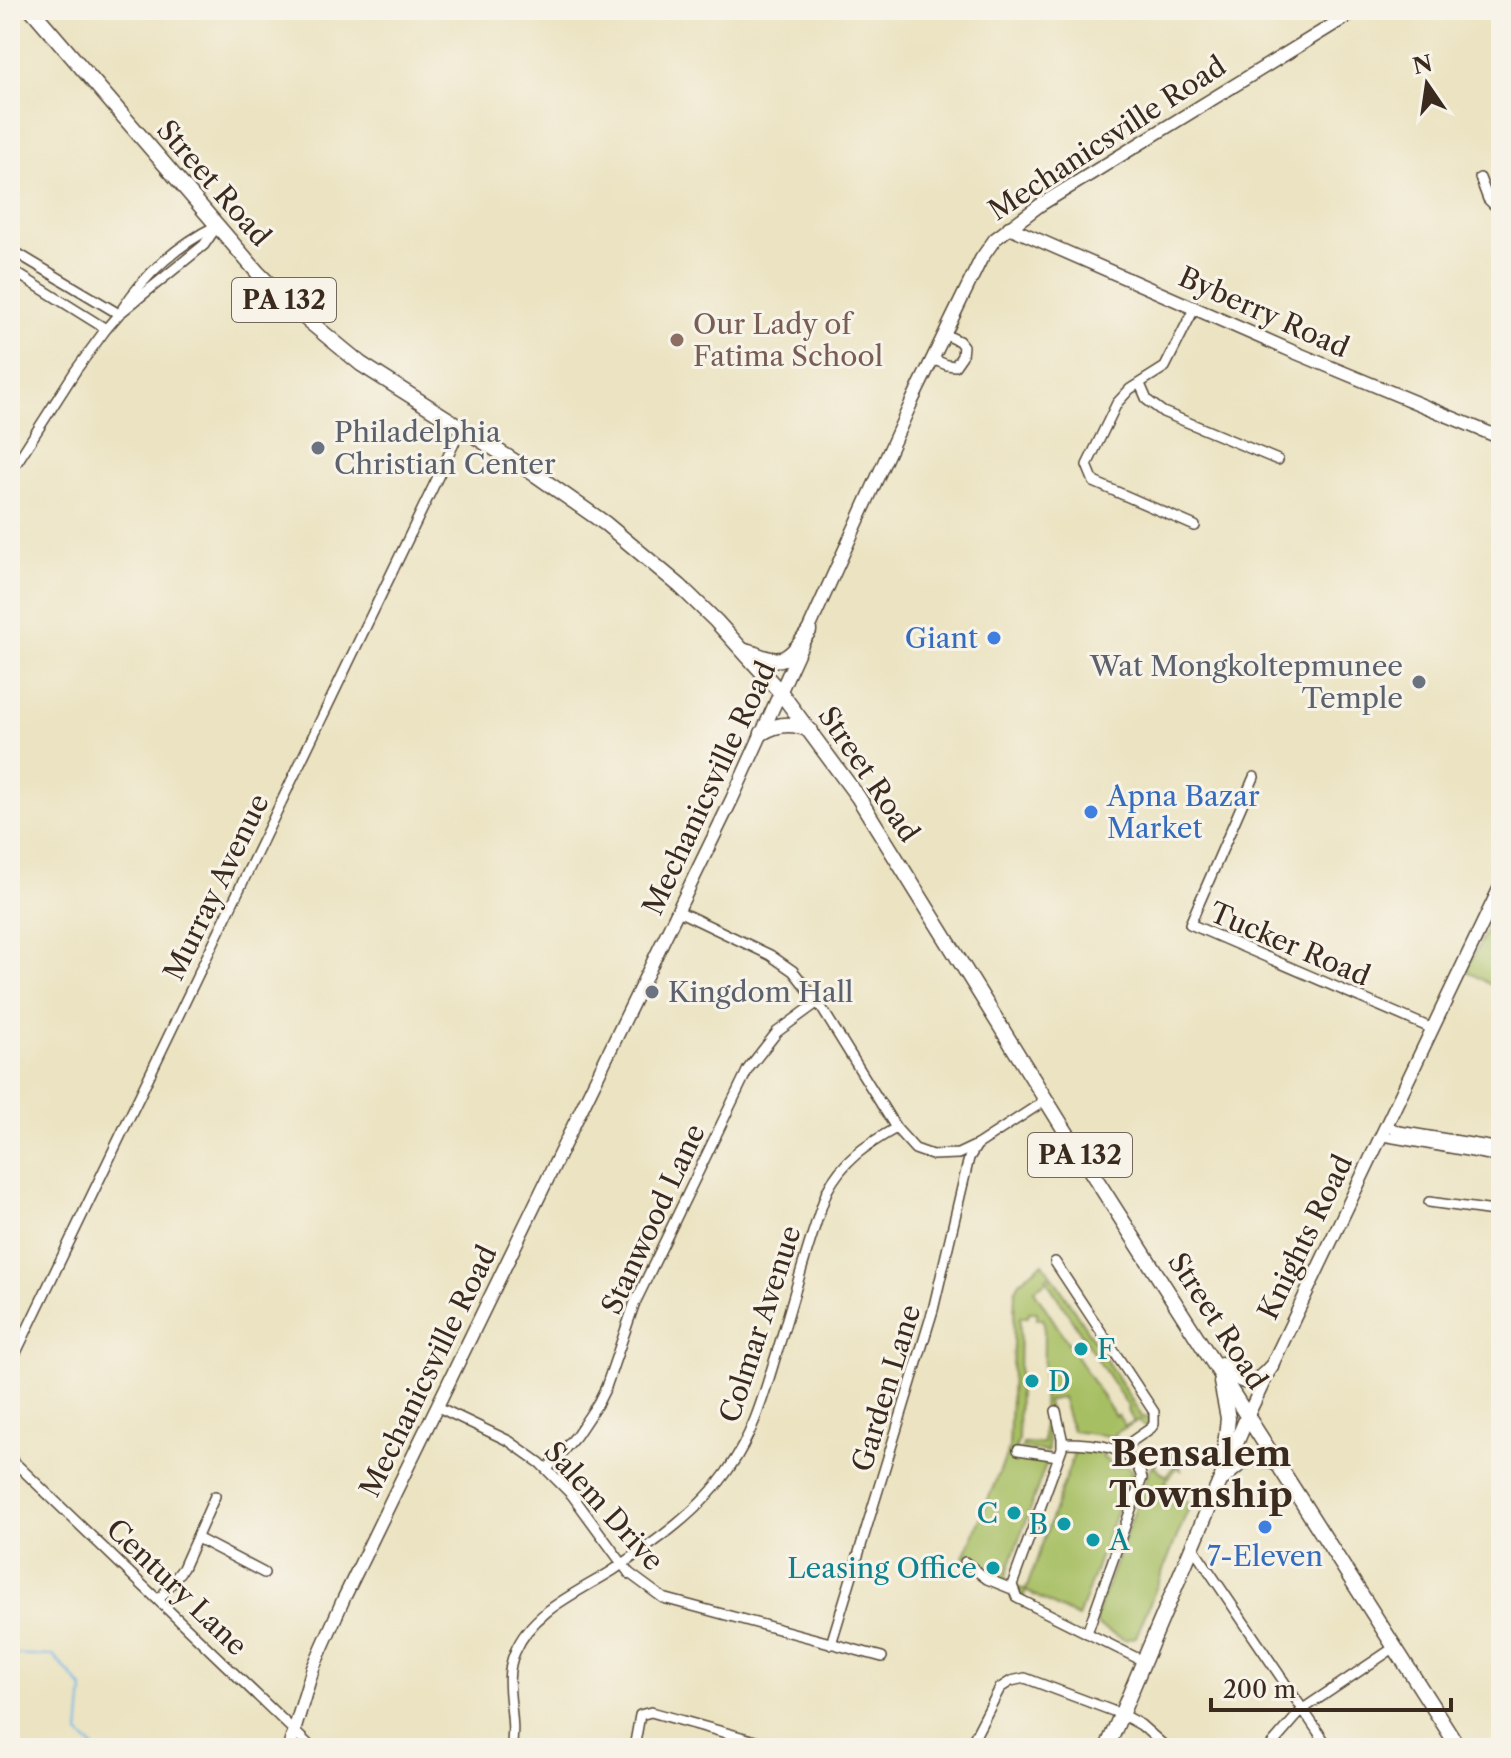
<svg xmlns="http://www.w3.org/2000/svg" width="1511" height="1758" font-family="'Libre Caslon Text',serif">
	<rect width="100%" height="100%" fill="#f7f3e8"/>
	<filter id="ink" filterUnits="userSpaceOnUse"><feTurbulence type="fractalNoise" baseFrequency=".0125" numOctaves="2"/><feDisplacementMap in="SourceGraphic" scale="16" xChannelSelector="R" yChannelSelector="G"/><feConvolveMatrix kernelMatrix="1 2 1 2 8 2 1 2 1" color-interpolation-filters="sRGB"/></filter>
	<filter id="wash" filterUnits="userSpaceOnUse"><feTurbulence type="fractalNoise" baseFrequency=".006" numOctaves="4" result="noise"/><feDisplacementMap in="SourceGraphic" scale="32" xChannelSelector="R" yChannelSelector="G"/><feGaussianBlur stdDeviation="1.8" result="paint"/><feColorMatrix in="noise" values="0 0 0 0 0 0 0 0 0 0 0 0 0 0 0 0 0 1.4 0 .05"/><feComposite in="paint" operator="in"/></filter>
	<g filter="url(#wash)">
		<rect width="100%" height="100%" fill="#ebe3c1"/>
		<g fill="#a7bf64" stroke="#717441" stroke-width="2" fill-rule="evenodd">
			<polygon points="1501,902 1501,991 1466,970"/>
			<path d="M1043 1263 1051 1275 1046 1278 1047 1281 1053 1277 1143 1418 1150 1416 1148 1425 1144 1427 1139 1420 1114 1434 1118 1441 1108 1444 1109 1436 1072 1431 1062 1397 1047 1401 1050 1414 1047 1415 1048 1452 1022 1448 1023 1444 1043 1443 1044 1323 1043 1318 1037 1319V1312H1029L1028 1317H1020L1018 1441 1015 1450 1048 1458 1004 1581 990 1577 964 1557 1009 1449 1015 1291 1021 1280ZM1047 1281 1129 1408 1127 1409 1134 1422 1125 1426 1118 1415 1115 1416 1034 1290Z"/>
			<polygon points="1084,1448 1104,1450 1103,1458 1118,1467 1121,1461 1137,1475 1130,1474 1078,1618 1026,1591 1023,1598 1017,1591 1019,1588 1026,1590 1074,1454 1067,1450"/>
			<polygon points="1169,1448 1182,1471 1175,1464 1177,1462 1165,1453 1154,1466 1166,1476 1174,1466 1176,1469 1165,1482 1190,1505 1136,1637 1125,1640 1098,1626 1095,1619 1150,1469"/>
		</g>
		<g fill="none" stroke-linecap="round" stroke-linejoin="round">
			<polyline stroke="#72b7e9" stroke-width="2" points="10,1654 54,1656 83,1689 79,1734 94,1748"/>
		</g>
	</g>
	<g filter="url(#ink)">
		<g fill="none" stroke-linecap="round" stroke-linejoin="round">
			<g stroke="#554636" stroke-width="12">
				<g id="street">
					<polyline points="1480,178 1488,199 1501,212"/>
					<polyline points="10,249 119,314"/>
					<polyline points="10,269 106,329"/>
					<polyline points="1195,307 1165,367 1130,389 1117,403 1087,465 1094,482 1195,526"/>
					<path d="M123 308C145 274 179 244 216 226"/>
					<polyline points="932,359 947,365 955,366 962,356 963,346 959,341 944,334"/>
					<polyline points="1140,384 1147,400 1163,412 1278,460"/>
					<polyline points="10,473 76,370 106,329 119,314 204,245 217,226"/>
					<polyline points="1254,777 1190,924 1433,1029"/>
					<polyline points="678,911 770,955 793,971 818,1002 896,1128 915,1149 932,1155 958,1154 977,1145 1046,1100"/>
					<polyline points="1387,1126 1399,1131 1501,1148"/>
					<polyline points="1383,1136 1501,1157"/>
					<polyline points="1429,1202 1501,1212"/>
					<polyline points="1055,1262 1154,1412 1154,1424 1151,1428 1118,1451"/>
					<polyline points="10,1365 461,429"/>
					<polyline points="438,1407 509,1441 540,1463 572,1495 629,1573 663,1598 882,1657"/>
					<polyline points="1056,1411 1062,1438 1062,1448 1012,1585 1017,1598 1143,1661"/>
					<path d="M1063 1443C1090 1443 1133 1444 1142 1478L1087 1633"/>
					<polyline points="1018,1450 1058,1456"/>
					<polyline points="10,1458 312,1748"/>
					<polyline points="547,1469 576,1436 598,1403 606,1387 634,1305 748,1069 777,1032 818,1002"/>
					<polyline points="197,1538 264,1573"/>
					<polyline points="1192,1546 1329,1748"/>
					<polyline points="965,1562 987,1579 1012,1589"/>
					<polyline points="159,1600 183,1568 215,1496"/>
					<polyline points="831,1644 933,1310 969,1158 977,1145"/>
					<path d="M511 1748C518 1716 501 1683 515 1652 532 1611 577 1593 612 1571 654 1543 702 1510 730 1467 755 1431 765 1390 778 1349 794 1296 808 1243 827 1191 843 1160 866 1145 896 1128"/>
					<polyline points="634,1748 640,1715 651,1712 780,1748"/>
					<polyline points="969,1748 1000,1688 1011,1681 1025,1678 1121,1714 1141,1725 1167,1748"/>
					<polyline points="1269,1748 1303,1709 1395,1647"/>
				</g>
			</g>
			<g stroke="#554636" stroke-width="15">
				<g id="secondary">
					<polyline points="1009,227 1294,352 1501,438"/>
					<polyline points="1248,1415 1501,885"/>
					<polyline points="289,1748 313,1668 344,1598 732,799 912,401 981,259 995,239 1040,205 1357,10"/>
				</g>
			</g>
			<g stroke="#554636" stroke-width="17">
				<g id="primary">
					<polyline points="32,10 258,273 293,308 361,364 536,475 606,524 680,586 716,621 781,693 858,797 1064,1129 1459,1748"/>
					<path d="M749 651C783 668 789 659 809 631"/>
					<path d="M762 733C778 723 794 722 811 731"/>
					<path d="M1221 1364C1241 1382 1250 1392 1271 1367"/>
					<polyline points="1221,1382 1228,1418 1224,1456"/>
					<path d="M1224 1478C1242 1459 1255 1452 1279 1465"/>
					<polyline points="1107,1748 1248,1415"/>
				</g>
			</g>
			<use href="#street" stroke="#fff" stroke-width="9"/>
			<use href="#secondary" stroke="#fff" stroke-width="12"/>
			<use href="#primary" stroke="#fff" stroke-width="14"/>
		</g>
	</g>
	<circle fill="#8d6e63" stroke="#f7f3e8" stroke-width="3" cx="677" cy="340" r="8"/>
	<g fill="#6b7280" stroke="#f7f3e8" stroke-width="3">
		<circle cx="318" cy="448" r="8"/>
		<circle cx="1419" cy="682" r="8"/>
		<circle cx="652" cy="992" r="8"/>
	</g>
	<g fill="#3f7fe0" stroke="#f7f3e8" stroke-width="3">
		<circle cx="994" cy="638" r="8"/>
		<circle cx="1091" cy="812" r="8"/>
		<circle cx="1265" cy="1527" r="8"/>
	</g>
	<g fill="#0f9aa8" stroke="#f7f3e8" stroke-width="3">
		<circle cx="1081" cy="1349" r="8"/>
		<circle cx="1032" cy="1381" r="8"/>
		<circle cx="1014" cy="1513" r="8"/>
		<circle cx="1064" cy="1524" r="8"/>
		<circle cx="1093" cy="1540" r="8"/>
		<circle cx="993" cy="1568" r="8"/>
	</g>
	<g text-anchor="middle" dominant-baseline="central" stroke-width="6" stroke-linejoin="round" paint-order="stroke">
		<g fill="#f7f3e8" stroke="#73665b" stroke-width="2">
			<rect x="232" y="278" width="104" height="44" rx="6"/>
			<rect x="1028" y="1133" width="104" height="44" rx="6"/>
		</g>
		<g font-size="26" font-weight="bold" fill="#3b2a1e">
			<text x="284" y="300">PA 132</text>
			<text x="1080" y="1155">PA 132</text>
		</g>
		<g font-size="28" fill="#3b2a1e" stroke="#f7f3e8">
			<text transform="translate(1107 138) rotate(-33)">Mechanicsville Road</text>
			<text transform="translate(214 183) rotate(49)">Street Road</text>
			<text transform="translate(1264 312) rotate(24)">Byberry Road</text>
			<text transform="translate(869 774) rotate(56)">Street Road</text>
			<text transform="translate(709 788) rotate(-65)">Mechanicsville Road</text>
			<text transform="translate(216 887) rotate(-64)">Murray Avenue</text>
			<text transform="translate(1290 944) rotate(23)">Tucker Road</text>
			<text transform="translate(653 1219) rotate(-65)">Stanwood Lane</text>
			<text transform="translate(1305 1237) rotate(-64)">Knights Road</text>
			<text transform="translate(1218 1321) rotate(57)">Street Road</text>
			<text transform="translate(760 1324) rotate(-72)">Colmar Avenue</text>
			<text transform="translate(428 1371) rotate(-64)">Mechanicsville Road</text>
			<text transform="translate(886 1388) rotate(-73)">Garden Lane</text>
			<text transform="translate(604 1506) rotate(48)">Salem Drive</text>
			<text transform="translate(177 1587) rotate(44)">Century Lane</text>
		</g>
		<g font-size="28" fill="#785e54" stroke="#f7f3e8" text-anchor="start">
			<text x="693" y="324">Our Lady of<tspan x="693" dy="32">Fatima School</tspan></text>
		</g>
		<g font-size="28" fill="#5b616d" stroke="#f7f3e8" text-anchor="start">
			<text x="334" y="432">Philadelphia<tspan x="334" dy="32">Christian Center</tspan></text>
			<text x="1403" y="666" text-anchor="end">Wat Mongkoltepmunee<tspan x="1403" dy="32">Temple</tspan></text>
			<text x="668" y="992">Kingdom Hall</text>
		</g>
		<g font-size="28" fill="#366cbe" stroke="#f7f3e8" text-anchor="end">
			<text x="978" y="638">Giant</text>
			<text x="1107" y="796" text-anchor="start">Apna Bazar<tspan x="1107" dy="32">Market</tspan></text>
			<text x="1265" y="1556" text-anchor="middle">7-Eleven</text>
		</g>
		<g font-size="28" fill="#0d838f" stroke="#f7f3e8" text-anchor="start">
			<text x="1097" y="1349">F</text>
			<text x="1048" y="1381">D</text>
			<text x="998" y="1513" text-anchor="end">C</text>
			<text x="1048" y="1524" text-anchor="end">B</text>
			<text x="1109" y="1540">A</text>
			<text x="977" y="1568" text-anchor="end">Leasing Office</text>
		</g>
		<g font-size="36" font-weight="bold" fill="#3b2a1e" stroke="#f7f3e8">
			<text x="1201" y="1453">Bensalem<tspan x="1201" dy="41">Township</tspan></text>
		</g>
	</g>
	<rect width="1511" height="1758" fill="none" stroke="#f7f3e8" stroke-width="40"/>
	<g transform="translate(1427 84) rotate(347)" stroke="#f7f3e8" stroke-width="6" paint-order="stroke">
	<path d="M0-6L14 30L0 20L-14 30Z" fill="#3b2a1e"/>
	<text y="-12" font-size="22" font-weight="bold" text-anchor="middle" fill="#3b2a1e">N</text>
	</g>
	<path d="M1211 1698v12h240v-12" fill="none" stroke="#3b2a1e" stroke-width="4"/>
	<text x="1223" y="1698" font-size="24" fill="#3b2a1e" stroke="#f7f3e8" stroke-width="6" paint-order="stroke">200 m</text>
</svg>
